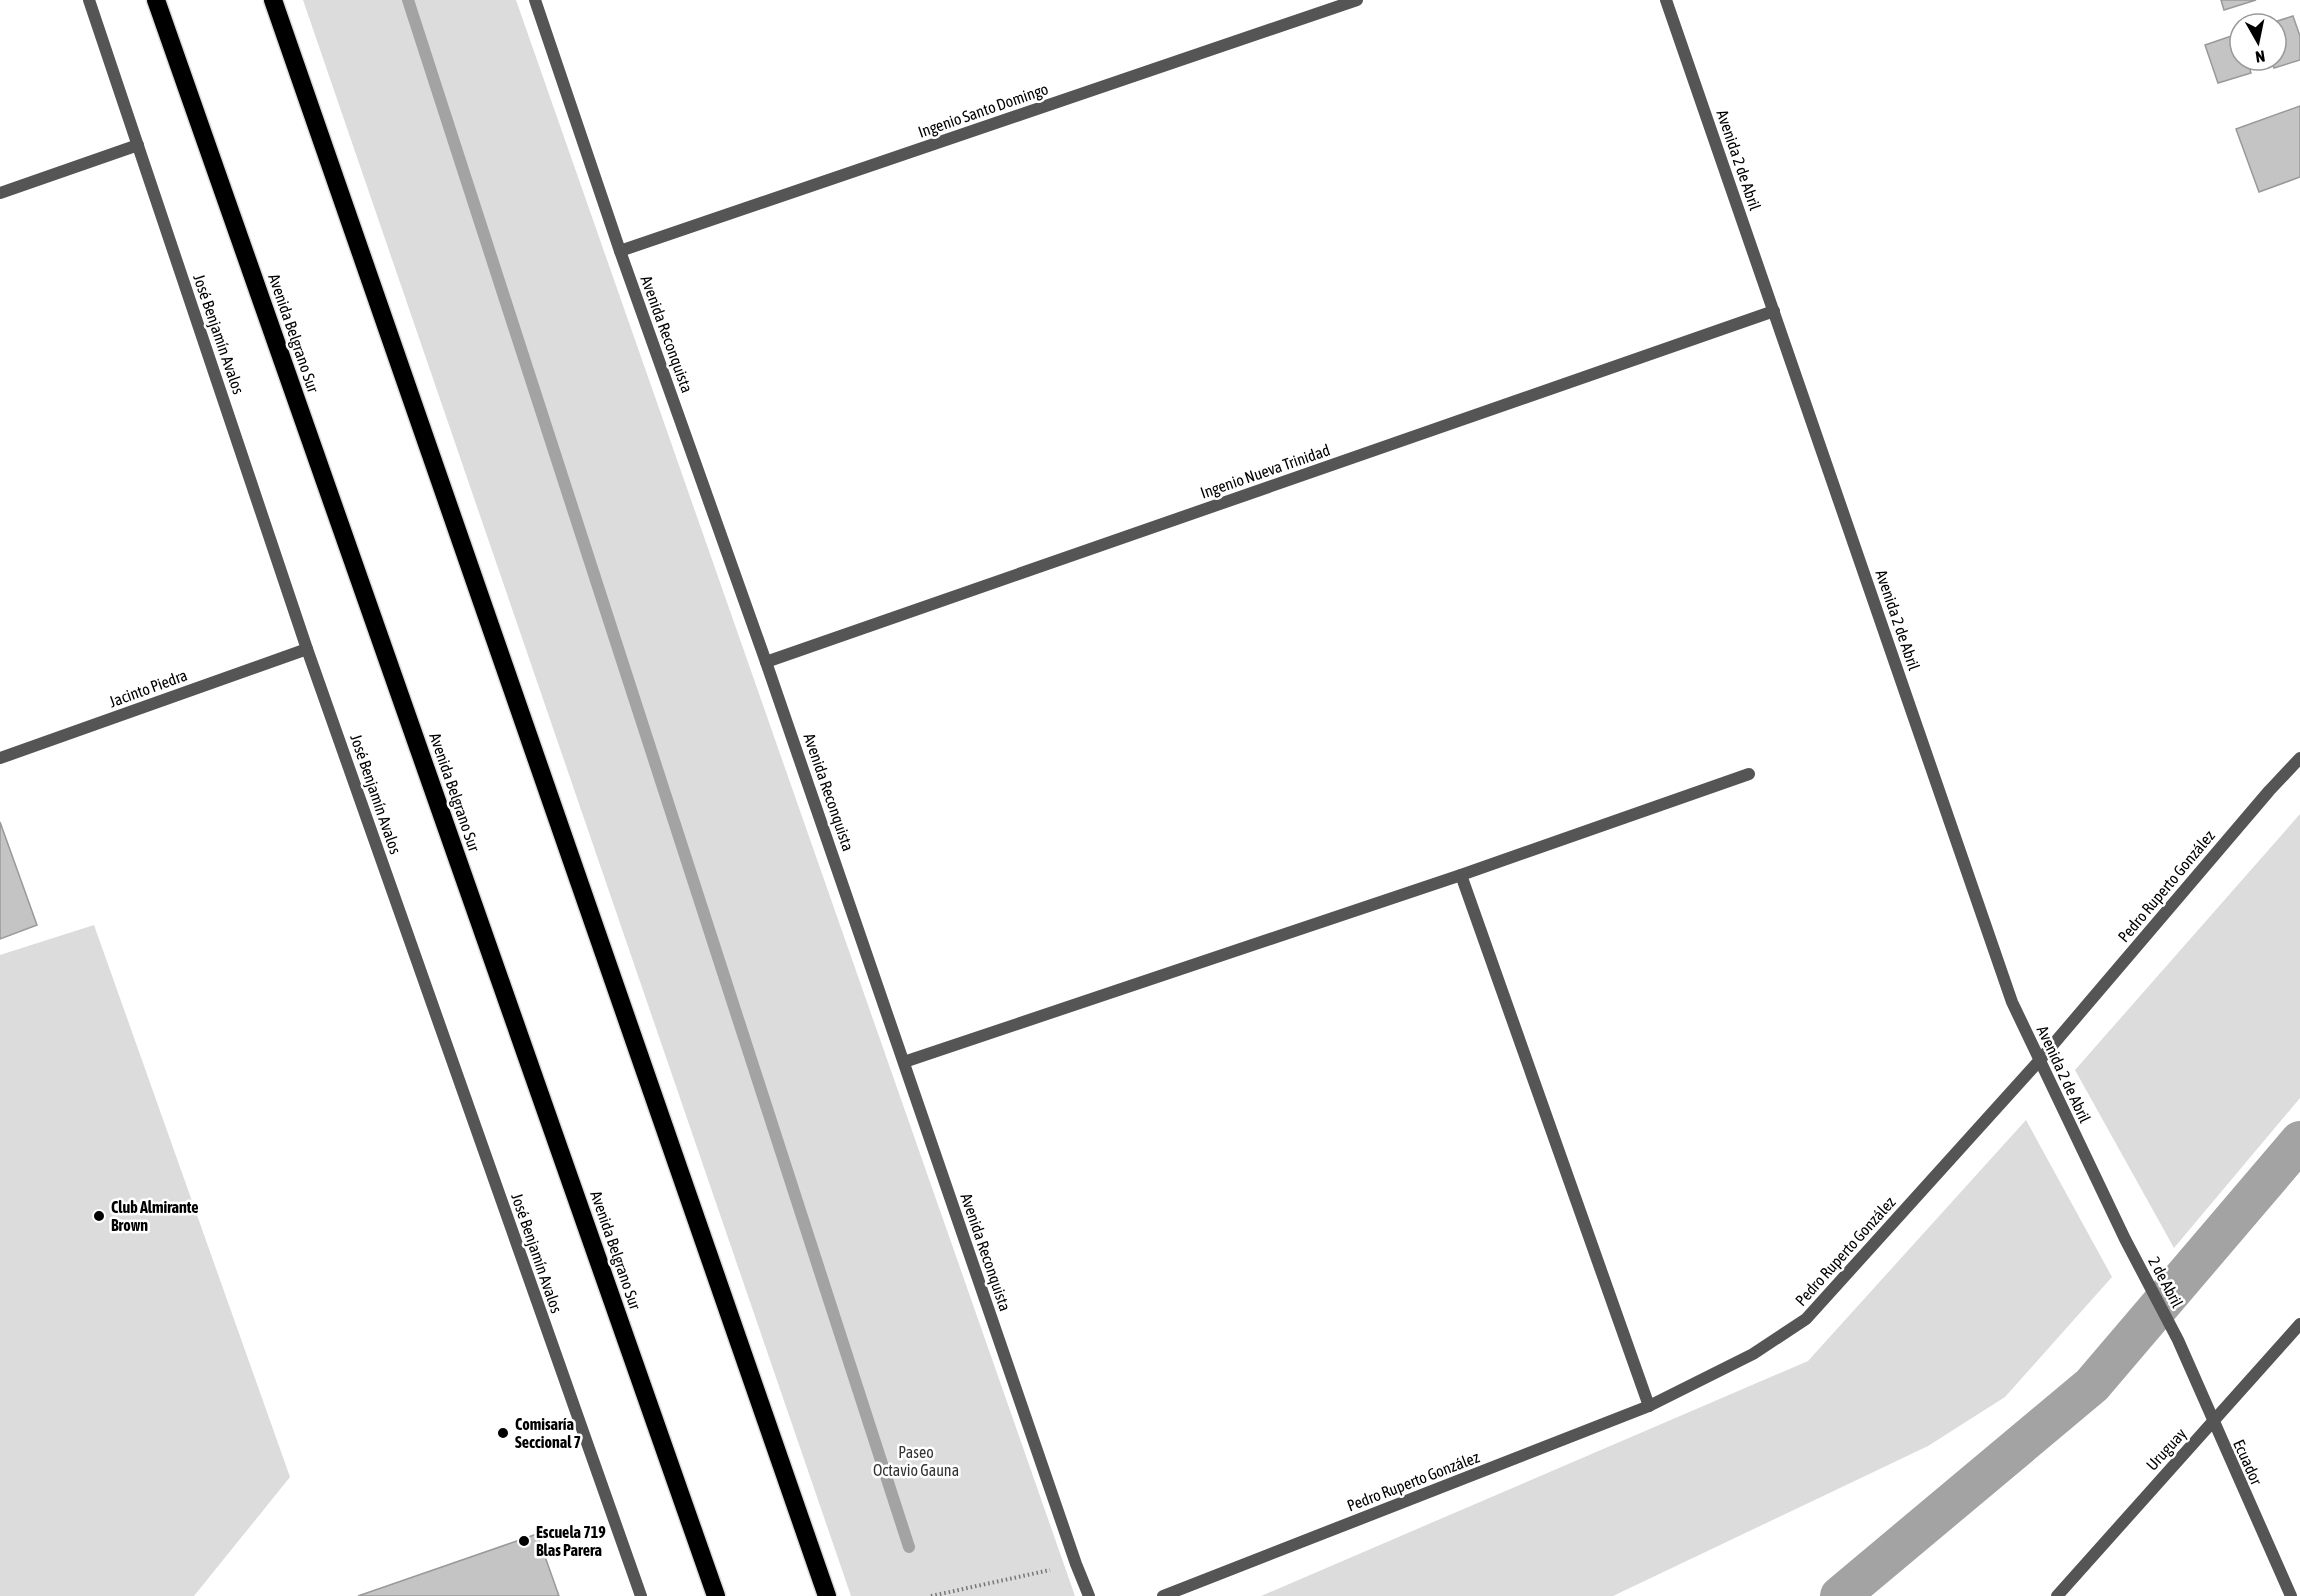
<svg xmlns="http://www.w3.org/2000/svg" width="2300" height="1596" font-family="'Asap Condensed',sans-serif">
	<rect width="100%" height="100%" fill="#fff"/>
	<g fill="#dcdcdc">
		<polygon points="303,0 516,0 1075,1596 851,1596"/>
		<polygon points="2300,814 2300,1098 2174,1248 2075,1070"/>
		<polygon points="94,925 290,1477 194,1596 0,1596 0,955"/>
		<polygon points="2026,1120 2112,1277 2005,1397 1928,1446 1613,1596 1261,1596 1808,1361"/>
	</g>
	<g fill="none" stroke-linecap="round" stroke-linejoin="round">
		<polyline stroke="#a3a3a3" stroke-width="12" points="408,0 909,1547"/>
		<polyline stroke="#a3a3a3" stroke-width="40" points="1840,1596 2092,1385 2300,1141"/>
	</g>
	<g fill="#c4c4c4" stroke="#999" stroke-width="1.5">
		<polygon points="2221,0 2256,0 2224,10"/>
		<polygon points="2293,16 2300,36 2300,60 2274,68 2271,60 2276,60 2276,24 2268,24"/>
		<polygon points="2240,33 2240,60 2247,60 2251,73 2218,83 2205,45"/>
		<polygon points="2300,106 2300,177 2259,192 2236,129"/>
		<polygon points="0,822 37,925 0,939"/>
		<polygon points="537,1534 559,1596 358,1596"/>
	</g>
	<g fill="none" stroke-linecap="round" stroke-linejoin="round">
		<g stroke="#dbdbdb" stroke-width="21">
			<g id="highway">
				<polyline points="156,0 716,1596"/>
				<polyline points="273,0 827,1596"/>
			</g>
		</g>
		<polyline stroke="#777" stroke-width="4" stroke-dasharray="1.5 3" stroke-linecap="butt" points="931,1596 1050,1570"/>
		<g stroke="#555" stroke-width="12">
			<polyline points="89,0 307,649 641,1596"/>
			<polyline points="535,0 620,251 766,662 1076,1564 1089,1596"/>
			<polyline points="1666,0 2012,1002 2125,1239 2178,1340 2291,1596"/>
			<polyline points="0,193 138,145"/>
			<polyline points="620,251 1357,0"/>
			<polyline points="766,662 1774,311"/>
			<polyline points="0,758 307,649"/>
			<polyline points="1461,875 1649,1406"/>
			<polyline points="904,1062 1461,875 1749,774"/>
			<polyline points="1163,1596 1649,1406 1753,1354 1806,1319 2039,1061 2269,791 2300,758"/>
			<polyline points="2057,1596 2300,1324"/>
		</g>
		<use href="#highway" stroke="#000" stroke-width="18"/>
	</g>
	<g fill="#000" stroke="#fff" stroke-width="2">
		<circle cx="99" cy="1216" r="6"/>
		<circle cx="503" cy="1433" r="6"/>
		<circle cx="524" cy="1541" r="6"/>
	</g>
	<g text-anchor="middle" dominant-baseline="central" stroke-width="5" stroke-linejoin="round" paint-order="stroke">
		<g font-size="16" fill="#000" stroke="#fff">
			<text transform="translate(983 110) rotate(-19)">Ingenio Santo Domingo</text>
			<text transform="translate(1739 160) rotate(71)">Avenida 2 de Abril</text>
			<text transform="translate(294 333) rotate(71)">Avenida Belgrano Sur</text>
			<text transform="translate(219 334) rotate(71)">José Benjamín Avalos</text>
			<text transform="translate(667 334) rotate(70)">Avenida Reconquista</text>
			<text transform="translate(1265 471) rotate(-19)">Ingenio Nueva Trinidad</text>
			<text transform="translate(1898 620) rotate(71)">Avenida 2 de Abril</text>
			<text transform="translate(148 688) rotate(-20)">Jacinto Piedra</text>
			<text transform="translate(455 792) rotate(71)">Avenida Belgrano Sur</text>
			<text transform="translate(829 792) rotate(71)">Avenida Reconquista</text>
			<text transform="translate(376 794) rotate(71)">José Benjamín Avalos</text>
			<text transform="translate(2166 886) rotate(-50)">Pedro Ruperto González</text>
			<text transform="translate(2064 1074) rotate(65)">Avenida 2 de Abril</text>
			<text transform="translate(616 1250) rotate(71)">Avenida Belgrano Sur</text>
			<text transform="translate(1845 1251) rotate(-48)">Pedro Ruperto González</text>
			<text transform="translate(986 1252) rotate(71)">Avenida Reconquista</text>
			<text transform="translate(537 1253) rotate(71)">José Benjamín Avalos</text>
			<text transform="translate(2166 1282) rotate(62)">2 de Abril</text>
			<text transform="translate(2166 1449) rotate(-48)">Uruguay</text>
			<text transform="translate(2248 1462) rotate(66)">Ecuador</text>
			<text transform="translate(1413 1481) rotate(-21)">Pedro Ruperto González</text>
		</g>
		<g font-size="16" font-weight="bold" fill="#000" stroke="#fff" text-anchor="start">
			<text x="111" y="1207">Club Almirante<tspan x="111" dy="18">Brown</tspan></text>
			<text x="515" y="1424">Comisaría<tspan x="515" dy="18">Seccional 7</tspan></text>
			<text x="536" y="1532">Escuela 719<tspan x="536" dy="18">Blas Parera</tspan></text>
		</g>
		<g font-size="16" fill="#333" stroke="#fff">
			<text x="916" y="1452">Paseo<tspan x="916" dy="18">Octavio Gauna</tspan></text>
		</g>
	</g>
	<g transform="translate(2258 42) rotate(171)"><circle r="28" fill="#ffffff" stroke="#999999" stroke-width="1.5"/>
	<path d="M0-4.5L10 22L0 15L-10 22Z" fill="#000000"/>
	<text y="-9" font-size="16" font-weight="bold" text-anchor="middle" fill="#000000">N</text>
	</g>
</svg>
